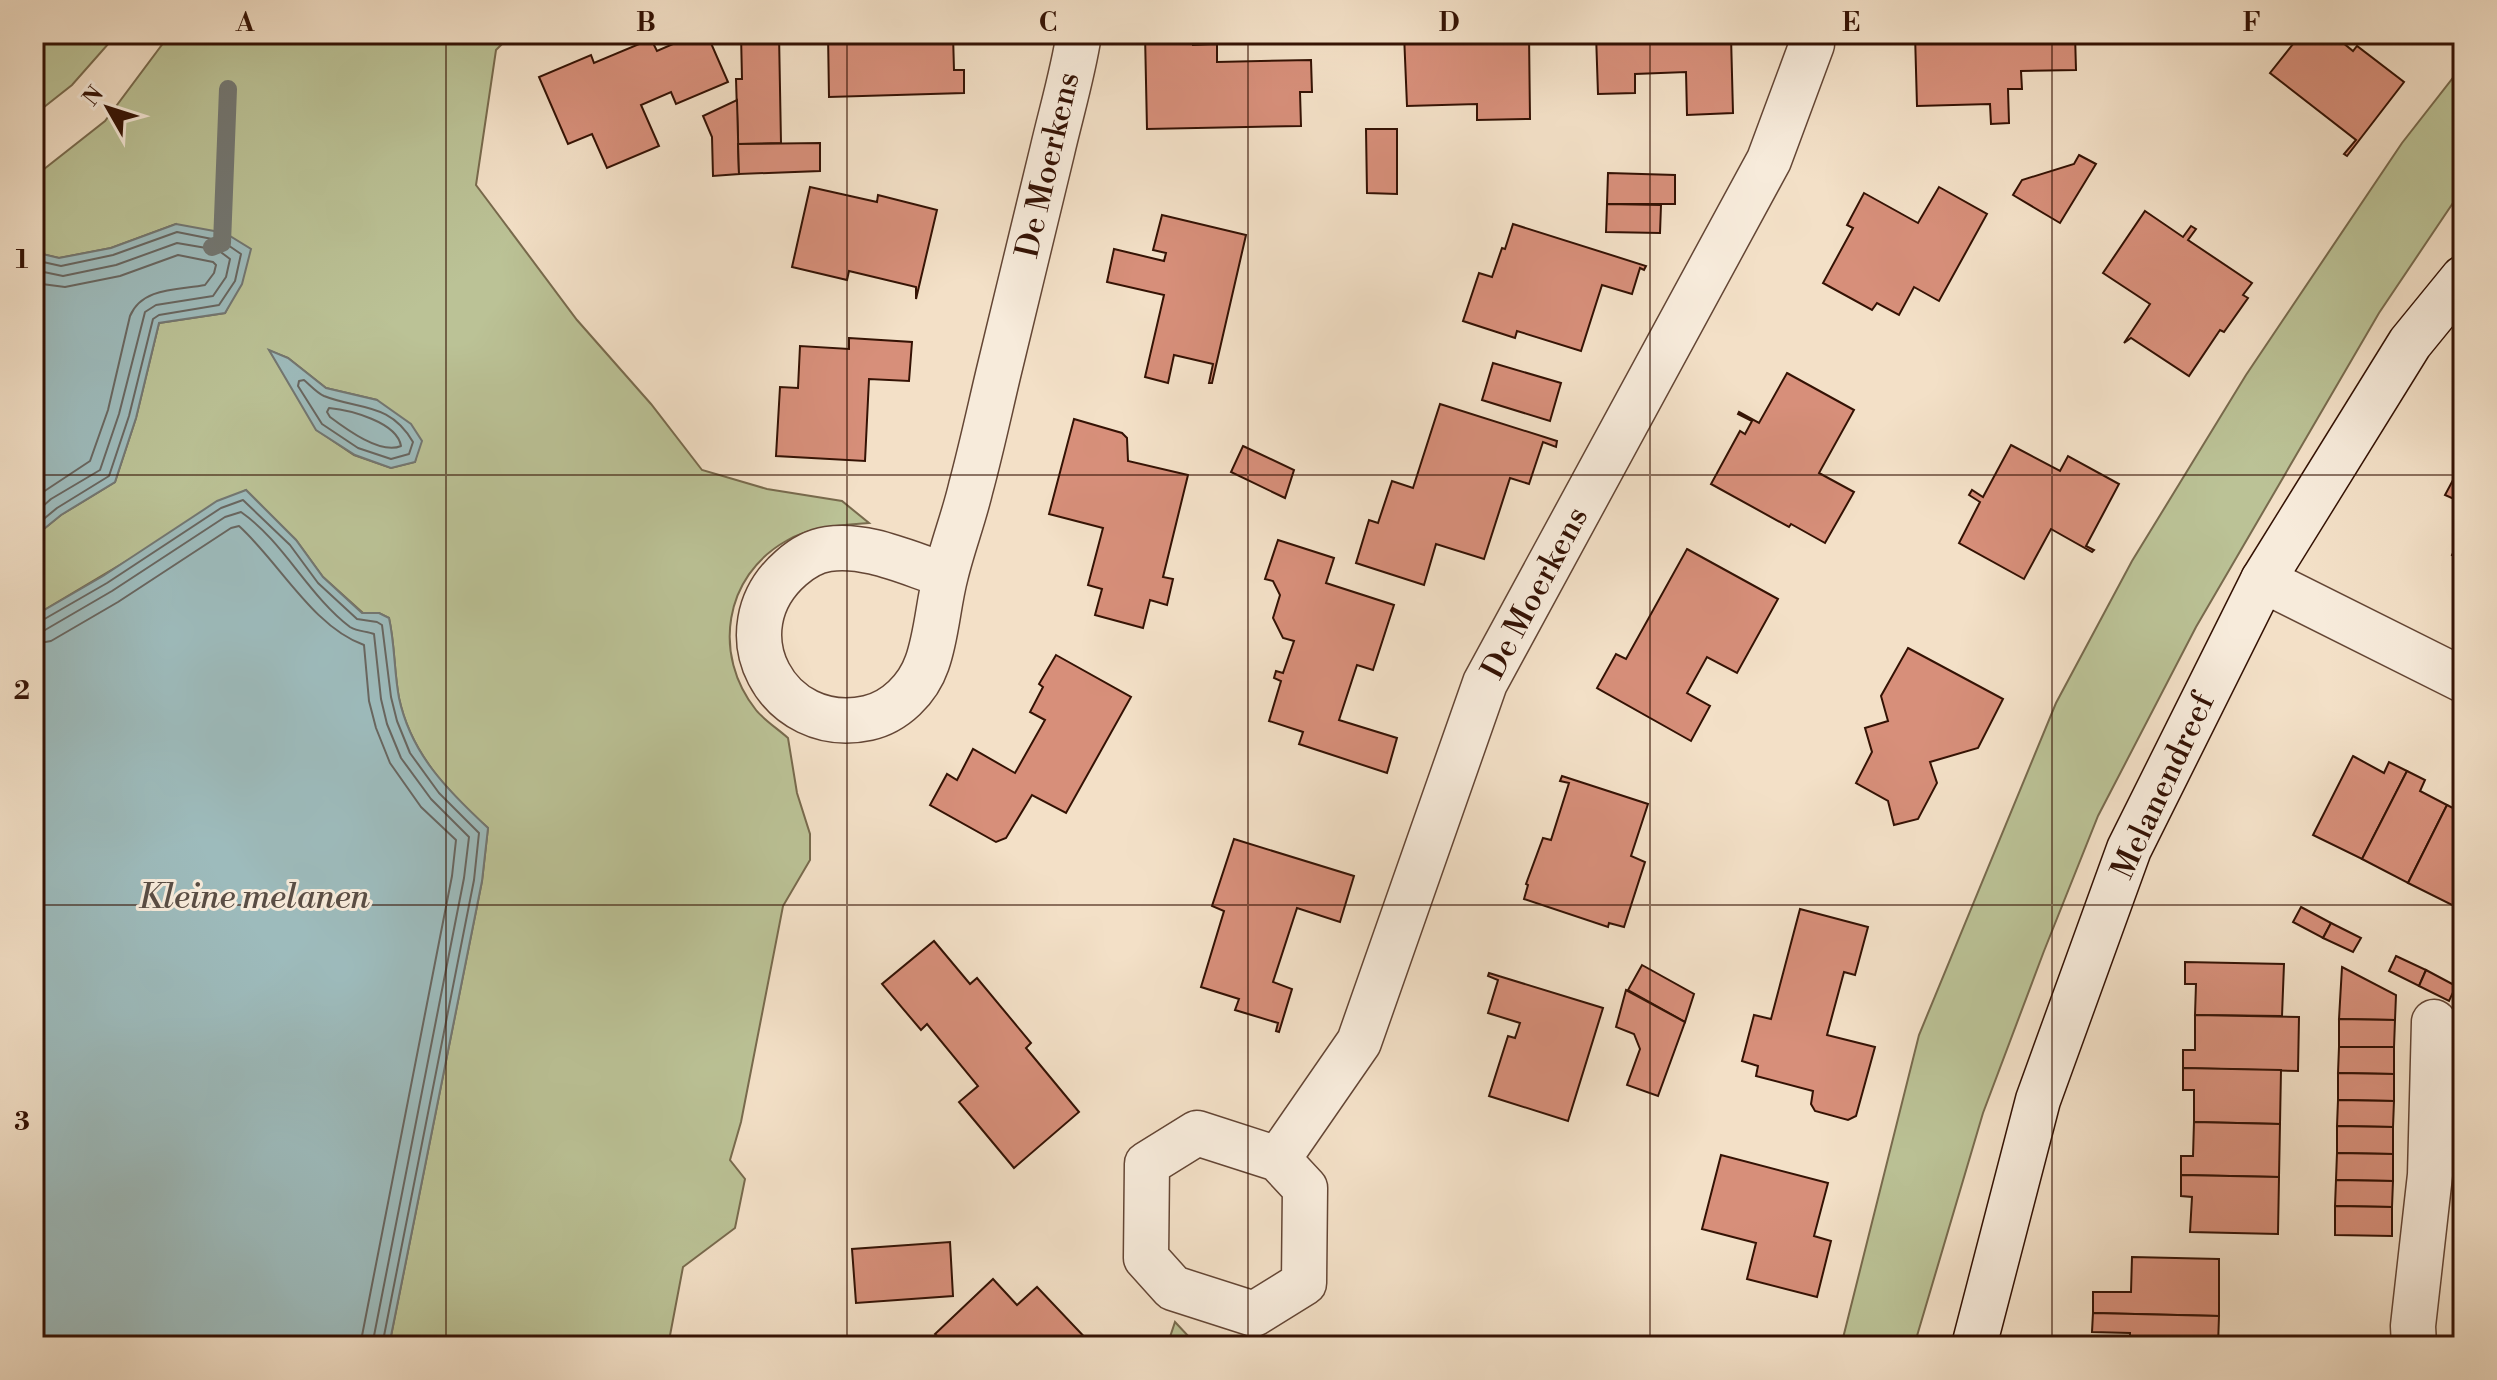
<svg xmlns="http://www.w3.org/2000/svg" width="2497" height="1380" font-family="'Libre Bodoni',serif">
	<rect width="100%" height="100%" fill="#f3e0c7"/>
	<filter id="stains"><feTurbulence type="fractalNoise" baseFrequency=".0025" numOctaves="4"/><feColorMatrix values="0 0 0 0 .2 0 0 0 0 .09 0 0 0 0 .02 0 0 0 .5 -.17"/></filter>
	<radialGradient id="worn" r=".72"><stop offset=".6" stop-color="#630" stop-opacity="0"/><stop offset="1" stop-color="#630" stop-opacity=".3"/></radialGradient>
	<g fill="#bbc296" stroke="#786a4d" stroke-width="2" fill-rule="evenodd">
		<polygon points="34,34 117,34 72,85 34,115"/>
		<path d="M170 34H397L418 38 448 34H512L496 50 476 185 577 320 651 404 702 470 767 489 842 501 869 523C842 525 811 526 786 541 724 576 712 655 756 710 764 720 778 729 788 738L797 793 810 834V860L783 906 741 1122 730 1160 745 1179 735 1228 683 1267 668 1346H389L482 881 488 828C447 790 411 754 399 698 394 672 395 645 389 618L379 613H363L323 577 296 540 246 490 34 616V537L61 515 115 482 136 418 159 323 225 313 231 301 176 224 111 248 59 258 34 252V177L105 121ZM270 351 288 358 326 388 377 400 417 453 415 462 391 468 354 455 317 430Z"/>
		<polygon points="2463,65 2463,188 2379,313 2196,627 2098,816 2044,951 1983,1113 1914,1346 1841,1346 1919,1035 2056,703 2132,561 2246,375 2402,143"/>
		<polygon points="1175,1322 1190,1338 1256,1339 1254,1346 1167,1346"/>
	</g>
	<g fill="#9dbbbc" stroke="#737772" stroke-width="2">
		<polygon points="176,224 225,233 251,249 242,284 225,313 159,323 136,418 115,482 61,515 34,537 34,252 59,258 111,248"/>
		<polygon points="269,350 288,358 326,388 377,400 411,424 422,441 415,462 391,468 355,455 316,430"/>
		<path d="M246 490 296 540 323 577 362 613H379L389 618C395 645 394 672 399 698 411 754 447 790 488 828L482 881 389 1346H34V616L103 576 217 501Z"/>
	</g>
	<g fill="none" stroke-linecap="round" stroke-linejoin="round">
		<g stroke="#686660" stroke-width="2">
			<polyline points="34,260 61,266 113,255 177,232 222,241 241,254 235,281 219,305 159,315 153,319 129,416 109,476 57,508 34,527"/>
			<polyline points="34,270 63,276 116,265 177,243 218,250 230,259 226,277 213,296 156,305 145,312 119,414 100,470 51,499 34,514"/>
			<path d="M34 283 65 287 120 276 178 255 213 262 216 265 214 273 205 285C179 290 142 287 130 316L108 410 90 461 34 498"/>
			<path d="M299 381 304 380C310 385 317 393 324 396 359 410 390 402 413 442L409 454 391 459 358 448 322 424 298 386Z"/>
			<path d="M329 408C350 410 397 422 401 446 381 455 346 429 330 417L327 412Z"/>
			<polyline points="34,622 41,621 107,583 221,508 243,500 290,545 318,583 357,619 377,622 382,625 391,697 397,721 410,753 439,793 479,833 474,880 382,1346"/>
			<path d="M34 632 45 630 112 591 225 517 241 512C284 542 308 595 350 627 358 632 367 631 374 634L381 699 387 724 401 758 431 799 469 837 464 878 372 1346"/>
			<path d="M34 644 51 641 118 602 231 528 239 526C279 562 313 627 364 645L369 701 376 728 390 763 421 807 456 840 452 876 360 1346"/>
		</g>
		<polyline stroke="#737772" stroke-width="18" points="212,247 222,243 228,89"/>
	</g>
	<g fill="#d78f7a" stroke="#341204" stroke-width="2">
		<polygon points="696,34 707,34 728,82 676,104 671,92 641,105 659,146 607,168 592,134 568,144 539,77 591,55 594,63 651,39 657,51"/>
		<polygon points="741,34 779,34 781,143 738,144 736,79 742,79"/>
		<polygon points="828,34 953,34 954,70 964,70 964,93 829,97"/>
		<polygon points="1145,34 1193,34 1193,45 1217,44 1217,62 1311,60 1312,92 1300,92 1301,126 1147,129"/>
		<polygon points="1404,34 1529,34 1530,119 1477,120 1477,104 1407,106"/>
		<polygon points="1596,34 1731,36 1733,113 1687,115 1686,72 1635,74 1635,93 1598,94"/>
		<polygon points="1915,34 2075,34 2076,70 2021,71 2022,89 2008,89 2009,123 1991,124 1990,104 1917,106"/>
		<polygon points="2301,34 2348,34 2342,42 2353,51 2357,46 2404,82 2347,156 2344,154 2356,140 2270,73"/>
		<polygon points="737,100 739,174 713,176 712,137 703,116"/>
		<polygon points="1366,129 1397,129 1397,194 1367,193"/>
		<polygon points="820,143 820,171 739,174 738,144"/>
		<polygon points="2079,155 2096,164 2060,223 2013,195 2022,180 2074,164"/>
		<polygon points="1608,173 1675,175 1675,204 1607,204"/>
		<polygon points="810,187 877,202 878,195 937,210 916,299 916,287 849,271 847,280 792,267"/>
		<polygon points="1939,187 1987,214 1939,301 1914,287 1899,315 1877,303 1872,310 1823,283 1853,228 1847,225 1864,193 1918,223"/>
		<polygon points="1607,204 1661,205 1660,233 1606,232"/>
		<polygon points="2145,211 2183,237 2191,226 2196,229 2188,240 2252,283 2243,295 2248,298 2224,332 2220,330 2189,376 2131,338 2124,343 2150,304 2103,273"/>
		<polygon points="1162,215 1246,235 1212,383 1209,383 1213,364 1174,355 1168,383 1145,377 1164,295 1107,282 1114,249 1164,261 1166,253 1153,250"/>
		<polygon points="1513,224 1646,266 1644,270 1640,268 1632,294 1602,285 1581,351 1517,331 1515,338 1463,321 1479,273 1492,277 1502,248 1505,249"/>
		<polygon points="849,338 912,342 909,381 869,379 865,461 776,456 780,387 798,388 800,346 849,349"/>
		<polygon points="1493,363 1561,383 1550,421 1482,400"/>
		<polygon points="1787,373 1854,410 1819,473 1854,492 1825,543 1791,524 1789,527 1711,484 1740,431 1745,434 1752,421 1738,414 1739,412 1759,423"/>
		<polygon points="1440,404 1557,441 1556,447 1543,442 1529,484 1510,478 1484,559 1436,544 1424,585 1356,563 1369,520 1378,523 1392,481 1413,488"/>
		<polygon points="1074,419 1122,433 1127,438 1128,461 1188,475 1163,577 1173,579 1167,605 1150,600 1143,628 1095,615 1102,589 1088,585 1103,528 1049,514"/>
		<polygon points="2011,445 2060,471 2068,456 2119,484 2086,546 2094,550 2092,552 2051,529 2024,579 1959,543 1980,502 1969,495 1972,490 1983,497"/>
		<polygon points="1243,446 1294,470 1285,498 1231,472"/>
		<polygon points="2453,480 2454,484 2463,486 2463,503 2445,495"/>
		<polygon points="2463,533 2463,561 2452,555"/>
		<polygon points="1278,540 1334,558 1326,583 1394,605 1373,670 1357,665 1339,720 1397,738 1387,773 1299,744 1303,732 1269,721 1281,681 1274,678 1276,671 1283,673 1294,641 1283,638 1273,618 1280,595 1273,581 1265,579"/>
		<polygon points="1687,549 1778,599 1737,673 1707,657 1687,693 1710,706 1691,741 1597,688 1616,654 1626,659"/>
		<polygon points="1908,648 2003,699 1978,748 1930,762 1937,783 1918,819 1894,825 1888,801 1856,783 1872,752 1865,728 1888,721 1881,696"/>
		<polygon points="1056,655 1131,697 1066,813 1032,795 1006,838 996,842 930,805 947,774 957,780 973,749 1015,773 1045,720 1030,712 1043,687 1039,684"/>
		<polygon points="2353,756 2384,773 2389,762 2407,771 2362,859 2313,835"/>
		<polygon points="2407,771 2425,780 2420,791 2447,805 2408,883 2362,859"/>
		<polygon points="1562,776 1648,804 1631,856 1645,862 1624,927 1609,923 1608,927 1524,899 1528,885 1526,884 1543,838 1551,840 1569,783 1560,781"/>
		<polygon points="2447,805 2463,813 2463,897 2458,908 2408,883"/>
		<polygon points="1234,839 1354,876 1340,922 1297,908 1273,982 1292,989 1279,1032 1276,1031 1278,1023 1235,1010 1239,999 1201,987 1224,911 1212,906"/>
		<polygon points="2301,907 2331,923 2323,938 2293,922"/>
		<polygon points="1800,909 1868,927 1855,975 1844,972 1827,1035 1875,1047 1856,1116 1848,1120 1815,1111 1811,1104 1813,1091 1756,1076 1758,1066 1742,1061 1754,1015 1771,1019"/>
		<polygon points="2331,923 2361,938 2353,952 2323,938"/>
		<polygon points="934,941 970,984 977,978 1031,1043 1026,1048 1079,1112 1014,1168 959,1102 978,1086 927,1024 921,1030 882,984"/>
		<polygon points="2396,956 2426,970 2419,986 2389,971"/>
		<polygon points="2185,962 2284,964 2282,1016 2195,1015 2196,984 2185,984"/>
		<polygon points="1642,965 1694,994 1685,1022 1628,990"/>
		<polygon points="2342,967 2396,995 2395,1020 2339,1019"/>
		<polygon points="2426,970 2456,986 2449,1001 2419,986"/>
		<polygon points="1489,973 1603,1008 1568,1121 1489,1096 1508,1036 1515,1038 1520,1023 1488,1013 1498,980 1488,976"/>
		<polygon points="1626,990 1685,1022 1658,1096 1627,1085 1640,1049 1634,1034 1616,1027"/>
		<polygon points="2195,1015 2299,1017 2298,1071 2183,1068 2183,1050 2195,1050"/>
		<polygon points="2339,1019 2395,1020 2394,1047 2339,1047"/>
		<polygon points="2339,1047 2394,1047 2394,1074 2338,1073"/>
		<polygon points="2183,1068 2281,1070 2280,1124 2194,1122 2194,1090 2183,1090"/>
		<polygon points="2338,1073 2394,1074 2394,1101 2338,1100"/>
		<polygon points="2338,1100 2394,1101 2393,1127 2337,1126"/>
		<polygon points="2194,1122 2280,1124 2279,1177 2181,1175 2181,1156 2193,1156"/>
		<polygon points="2337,1126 2393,1127 2393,1154 2337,1153"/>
		<polygon points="2337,1153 2393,1154 2393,1181 2336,1180"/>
		<polygon points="1721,1155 1828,1183 1814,1236 1831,1241 1817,1297 1747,1279 1756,1243 1702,1229"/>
		<polygon points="2181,1175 2279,1177 2278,1234 2190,1232 2192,1197 2181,1196"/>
		<polygon points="2336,1180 2393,1181 2392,1207 2335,1206"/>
		<polygon points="2335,1206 2392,1207 2392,1236 2335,1235"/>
		<polygon points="950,1242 953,1296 856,1303 852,1249"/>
		<polygon points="2132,1257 2219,1259 2219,1316 2093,1313 2093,1292 2131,1292"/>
		<polygon points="993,1279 1017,1305 1037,1287 1093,1346 947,1346 935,1334"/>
		<polygon points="2093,1313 2219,1316 2218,1346 2130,1346 2130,1333 2092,1332"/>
	</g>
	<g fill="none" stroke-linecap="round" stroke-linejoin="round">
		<g stroke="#644635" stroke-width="47">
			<g id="street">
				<path d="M945 575C909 564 867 543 828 549 815 551 801 559 791 568 720 630 777 738 868 718 895 712 918 689 927 663 937 635 938 604 946 574 953 545 964 517 971 487 981 450 989 413 998 375 1016 301 1034 226 1052 152 1061 113 1073 73 1079 34"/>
				<polyline points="2263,580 2463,680"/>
				<polygon points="1197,1133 1278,1159 1305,1188 1304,1283 1254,1314 1173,1288 1146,1258 1147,1164"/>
				<polyline points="1278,1159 1359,1042 1485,683 1769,160 1812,44 1812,34"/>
				<polyline points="2414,1346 2413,1326 2430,1175 2434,1022"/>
			</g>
		</g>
		<g stroke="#341204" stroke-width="47">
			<polyline id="secondary" points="1974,1346 2038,1100 2129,849 2263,580 2410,343 2463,278"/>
		</g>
		<use href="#street" stroke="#f7ebdb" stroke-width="44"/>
		<use href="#secondary" stroke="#f7ebdb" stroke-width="44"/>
	</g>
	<path fill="none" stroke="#341204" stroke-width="2" stroke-opacity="0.55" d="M446 34V1346M847 34V1346M1248 34V1346M1650 34V1346M2052 34V1346M34 475H2463M34 905H2463"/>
	<g text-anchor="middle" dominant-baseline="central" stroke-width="6" stroke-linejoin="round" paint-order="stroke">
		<g font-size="32" fill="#341204" stroke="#f7ebdb">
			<text transform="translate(1048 165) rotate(-77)">De Moerkens</text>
			<text transform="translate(1535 593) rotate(-62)">De Moerkens</text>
			<text transform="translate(2163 786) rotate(-65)">Melanendreef</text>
		</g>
		<g font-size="34" font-style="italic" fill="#594d44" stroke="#f7ebdb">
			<text x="254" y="898">Kleine melanen</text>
		</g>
	</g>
	<rect width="2497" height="1380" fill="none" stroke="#f3e0c7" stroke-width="88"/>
	<g transform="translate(108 108) rotate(309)" stroke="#f7ebdb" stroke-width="6" paint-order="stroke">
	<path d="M0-6L14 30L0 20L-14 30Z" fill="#341204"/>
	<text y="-12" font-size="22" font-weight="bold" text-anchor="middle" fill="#341204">N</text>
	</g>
	<rect x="44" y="44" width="2409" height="1292" fill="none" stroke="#341204" stroke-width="3"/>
	<g font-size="26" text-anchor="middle" font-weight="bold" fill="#341204">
		<text x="245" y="31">A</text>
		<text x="646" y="31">B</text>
		<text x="1048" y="31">C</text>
		<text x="1449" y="31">D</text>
		<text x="1851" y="31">E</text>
		<text x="2252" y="31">F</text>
		<text x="22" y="268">1</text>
		<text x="22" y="699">2</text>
		<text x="22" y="1130">3</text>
	</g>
	<rect width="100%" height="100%" filter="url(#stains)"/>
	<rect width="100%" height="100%" fill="url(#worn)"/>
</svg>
